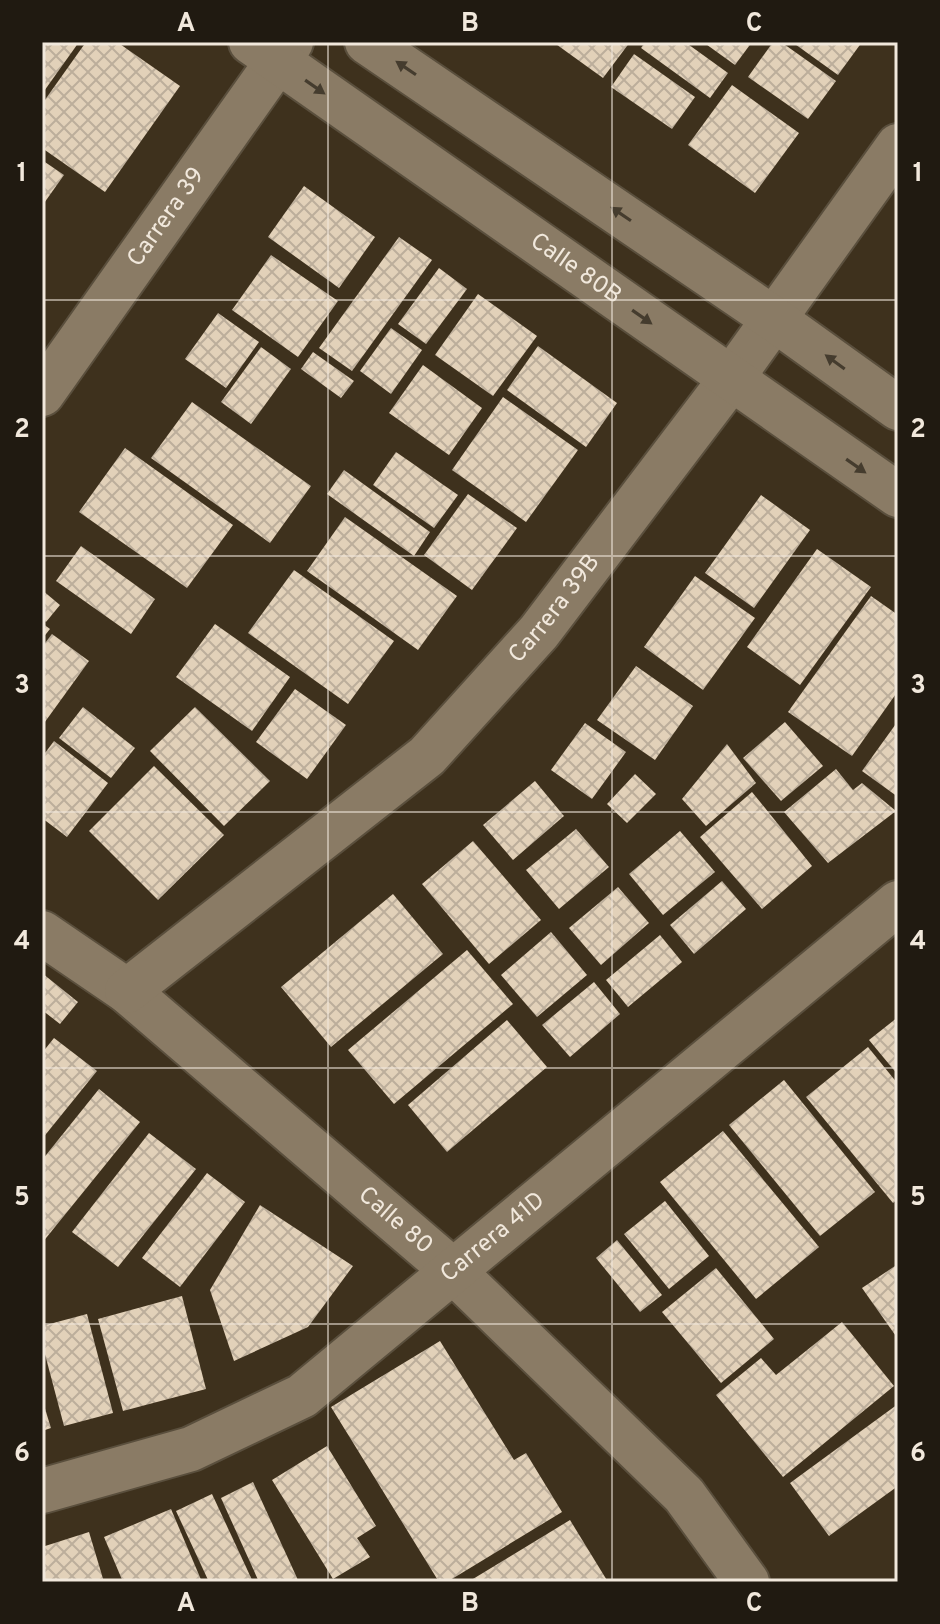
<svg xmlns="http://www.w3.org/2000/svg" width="940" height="1624" font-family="Overpass,sans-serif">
	<defs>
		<pattern id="building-cross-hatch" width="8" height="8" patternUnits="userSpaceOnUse" patternTransform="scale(2)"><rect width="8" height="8" fill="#e2d1b9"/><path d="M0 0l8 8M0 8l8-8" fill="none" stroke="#bcae9b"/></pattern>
	</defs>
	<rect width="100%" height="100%" fill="#3e311d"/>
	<g fill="url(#building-cross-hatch)">
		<polygon points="42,42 79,42 42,94"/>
		<polygon points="86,42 117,42 180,86 105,192 42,148 42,104"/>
		<polygon points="553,42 630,42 603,78"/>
		<polygon points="645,42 685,42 728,73 710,98 641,48"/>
		<polygon points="703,42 752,42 735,65"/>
		<polygon points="773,42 781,42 836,81 808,119 748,77"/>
		<polygon points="792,42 862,42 838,75"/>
		<polygon points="634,54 695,97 672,129 611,87"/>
		<polygon points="732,85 799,133 755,193 688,145"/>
		<polygon points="42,160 64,175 42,206"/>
		<polygon points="304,186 375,237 339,288 268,237"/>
		<polygon points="399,237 432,260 352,371 319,348"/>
		<polygon points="271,255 338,301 298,357 232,310"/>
		<polygon points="439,268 467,289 426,344 398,324"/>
		<polygon points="478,294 537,336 493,396 435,355"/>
		<polygon points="218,313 259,342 226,388 185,359"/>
		<polygon points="391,328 422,350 391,394 360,371"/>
		<polygon points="538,346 617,403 586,447 507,390"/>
		<polygon points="261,347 291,369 251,424 221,402"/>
		<polygon points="313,352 354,381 341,398 301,369"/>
		<polygon points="423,365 482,408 449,455 389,413"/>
		<polygon points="503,397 578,450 526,522 452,470"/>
		<polygon points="192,402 311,486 270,543 151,458"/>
		<polygon points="125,448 233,525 187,588 79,512"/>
		<polygon points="396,452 458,495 434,528 373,485"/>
		<polygon points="344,470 430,532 414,556 327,494"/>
		<polygon points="468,494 517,528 472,590 424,555"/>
		<polygon points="761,495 810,530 754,608 705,573"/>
		<polygon points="345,517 457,596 418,650 307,571"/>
		<polygon points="81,546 155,599 131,634 56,581"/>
		<polygon points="817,549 871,587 800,685 747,647"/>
		<polygon points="294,570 394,641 348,704 248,633"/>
		<polygon points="695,576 755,618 703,690 644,647"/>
		<polygon points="42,590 60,605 46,622 42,619"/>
		<polygon points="871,596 898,615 898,691 852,756 788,712"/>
		<polygon points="42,623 50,629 42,639"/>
		<polygon points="215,624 290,677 252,731 176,677"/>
		<polygon points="52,634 89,661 42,726 42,647"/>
		<polygon points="636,666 693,706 655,760 597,720"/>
		<polygon points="295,689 346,725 307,779 256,742"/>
		<polygon points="83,707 135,748 111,778 59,738"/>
		<polygon points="195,707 270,781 224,826 150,751"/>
		<polygon points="898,721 898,797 862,771"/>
		<polygon points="785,722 823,766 781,801 743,758"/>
		<polygon points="585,723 626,752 592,799 551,770"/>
		<polygon points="54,741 108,783 67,837 42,818 42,757"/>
		<polygon points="727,744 756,783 706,826 682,799"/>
		<polygon points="154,766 224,835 158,900 89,831"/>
		<polygon points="836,769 853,790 862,783 896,811 828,863 784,812"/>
		<polygon points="635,774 656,794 627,823 607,804"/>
		<polygon points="535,781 564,816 513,860 483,825"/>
		<polygon points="752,792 812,866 762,909 700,837"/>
		<polygon points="576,829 609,867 559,909 526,870"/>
		<polygon points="680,831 715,872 663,915 629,874"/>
		<polygon points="473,841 541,920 489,964 422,884"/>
		<polygon points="722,881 746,909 694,954 670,925"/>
		<polygon points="618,887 649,923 601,965 569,928"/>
		<polygon points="393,894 443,954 331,1047 281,987"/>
		<polygon points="551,932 587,975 537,1017 501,975"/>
		<polygon points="660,935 682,962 628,1007 606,980"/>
		<polygon points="467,950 513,1004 394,1104 348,1050"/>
		<polygon points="42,973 78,1002 60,1024 42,1010"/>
		<polygon points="594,982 620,1014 570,1057 542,1025"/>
		<polygon points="898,1017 898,1075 869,1040"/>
		<polygon points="507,1020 547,1067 447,1152 408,1105"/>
		<polygon points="54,1038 97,1071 42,1139 42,1053"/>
		<polygon points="868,1047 898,1084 898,1199 893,1203 806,1097"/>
		<polygon points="784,1080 875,1192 820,1236 729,1125"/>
		<polygon points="99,1089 140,1122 42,1243 42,1160"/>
		<polygon points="723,1131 819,1247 756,1299 660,1182"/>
		<polygon points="149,1133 196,1169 118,1267 72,1232"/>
		<polygon points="207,1173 245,1202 180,1287 142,1258"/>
		<polygon points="665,1201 709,1256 669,1289 624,1234"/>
		<polygon points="260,1205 353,1266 308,1327 234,1361 210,1290"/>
		<polygon points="617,1240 662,1295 640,1312 596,1258"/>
		<polygon points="898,1264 898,1339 862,1288"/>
		<polygon points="716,1268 774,1339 721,1383 662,1312"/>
		<polygon points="182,1296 206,1389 123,1411 98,1319"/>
		<polygon points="87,1314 113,1413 64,1426 42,1343 42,1326"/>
		<polygon points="842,1322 894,1386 783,1477 716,1395 761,1358 776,1375"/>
		<polygon points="440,1341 514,1460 526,1453 562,1512 447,1582 439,1582 331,1407"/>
		<polygon points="42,1399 51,1428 42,1431"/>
		<polygon points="898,1404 898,1486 829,1536 790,1483"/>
		<polygon points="327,1446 376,1526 357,1538 370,1557 333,1579 272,1480"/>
		<polygon points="253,1482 298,1580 294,1582 259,1582 221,1498"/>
		<polygon points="212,1494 253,1582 209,1582 176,1511"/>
		<polygon points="171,1509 202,1582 123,1582 104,1537"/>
		<polygon points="570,1520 608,1582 468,1582"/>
		<polygon points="89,1532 104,1582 42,1582 42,1547"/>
	</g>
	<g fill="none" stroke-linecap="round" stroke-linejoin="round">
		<g stroke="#5a4f3d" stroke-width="48">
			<g id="minor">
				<path id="s1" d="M42 394 291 42"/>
				<path id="s2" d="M42 933 127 991 452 1270 684 1495 747 1582"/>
				<path id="s3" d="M127 991 427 756 539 632 731 379 898 146"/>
				<path id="s4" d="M42 1491 191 1449 302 1396 898 903"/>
			</g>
		</g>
		<g stroke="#5a4f3d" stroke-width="48">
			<g id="secondary">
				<path id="s5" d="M251 42 898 495"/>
				<polyline points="367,42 774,319 898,408"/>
			</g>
		</g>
		<use href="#minor" stroke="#8a7b65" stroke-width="44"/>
		<use href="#secondary" stroke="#8a7b65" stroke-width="44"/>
	</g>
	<defs><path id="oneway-solid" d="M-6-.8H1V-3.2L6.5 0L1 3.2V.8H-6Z" transform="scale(2)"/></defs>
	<g fill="#453c2e">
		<use href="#oneway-solid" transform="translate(406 68) rotate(-146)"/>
		<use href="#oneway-solid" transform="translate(315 87) rotate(35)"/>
		<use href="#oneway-solid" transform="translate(621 214) rotate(-146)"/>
		<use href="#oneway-solid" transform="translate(642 317) rotate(35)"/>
		<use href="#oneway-solid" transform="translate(835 362) rotate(-144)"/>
		<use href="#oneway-solid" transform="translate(856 466) rotate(35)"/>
	</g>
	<path fill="none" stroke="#f1e8dc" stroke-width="2" stroke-opacity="0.55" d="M328 42V1582M612 42V1582M42 300H898M42 556H898M42 812H898M42 1068H898M42 1324H898"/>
	<g text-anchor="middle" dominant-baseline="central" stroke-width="8" stroke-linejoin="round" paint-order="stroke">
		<g font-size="24" fill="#f1e8dc" stroke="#201a11">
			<text stroke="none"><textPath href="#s1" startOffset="216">Carrera 39</textPath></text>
			<text stroke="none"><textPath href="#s5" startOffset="396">Calle 80B</textPath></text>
			<text stroke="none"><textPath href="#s3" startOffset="576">Carrera 39B</textPath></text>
			<text stroke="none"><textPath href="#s2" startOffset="456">Calle 80</textPath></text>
			<text stroke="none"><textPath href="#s4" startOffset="526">Carrera 41D</textPath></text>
		</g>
	</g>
	<rect width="940" height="1624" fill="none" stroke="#201a11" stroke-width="88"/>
	<rect x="44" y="44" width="852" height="1536" fill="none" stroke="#f1e8dc" stroke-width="3"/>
	<g font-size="26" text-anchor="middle" font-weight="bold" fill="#f1e8dc">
		<text x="186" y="31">A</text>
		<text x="470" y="31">B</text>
		<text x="754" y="31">C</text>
		<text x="22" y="181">1</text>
		<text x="918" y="181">1</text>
		<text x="22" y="437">2</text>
		<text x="918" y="437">2</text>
		<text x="22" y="693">3</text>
		<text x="918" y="693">3</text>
		<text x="22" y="949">4</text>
		<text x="918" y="949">4</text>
		<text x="22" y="1205">5</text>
		<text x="918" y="1205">5</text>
		<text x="22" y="1461">6</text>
		<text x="918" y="1461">6</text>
		<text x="186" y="1611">A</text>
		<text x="470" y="1611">B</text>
		<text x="754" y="1611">C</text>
	</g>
</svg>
